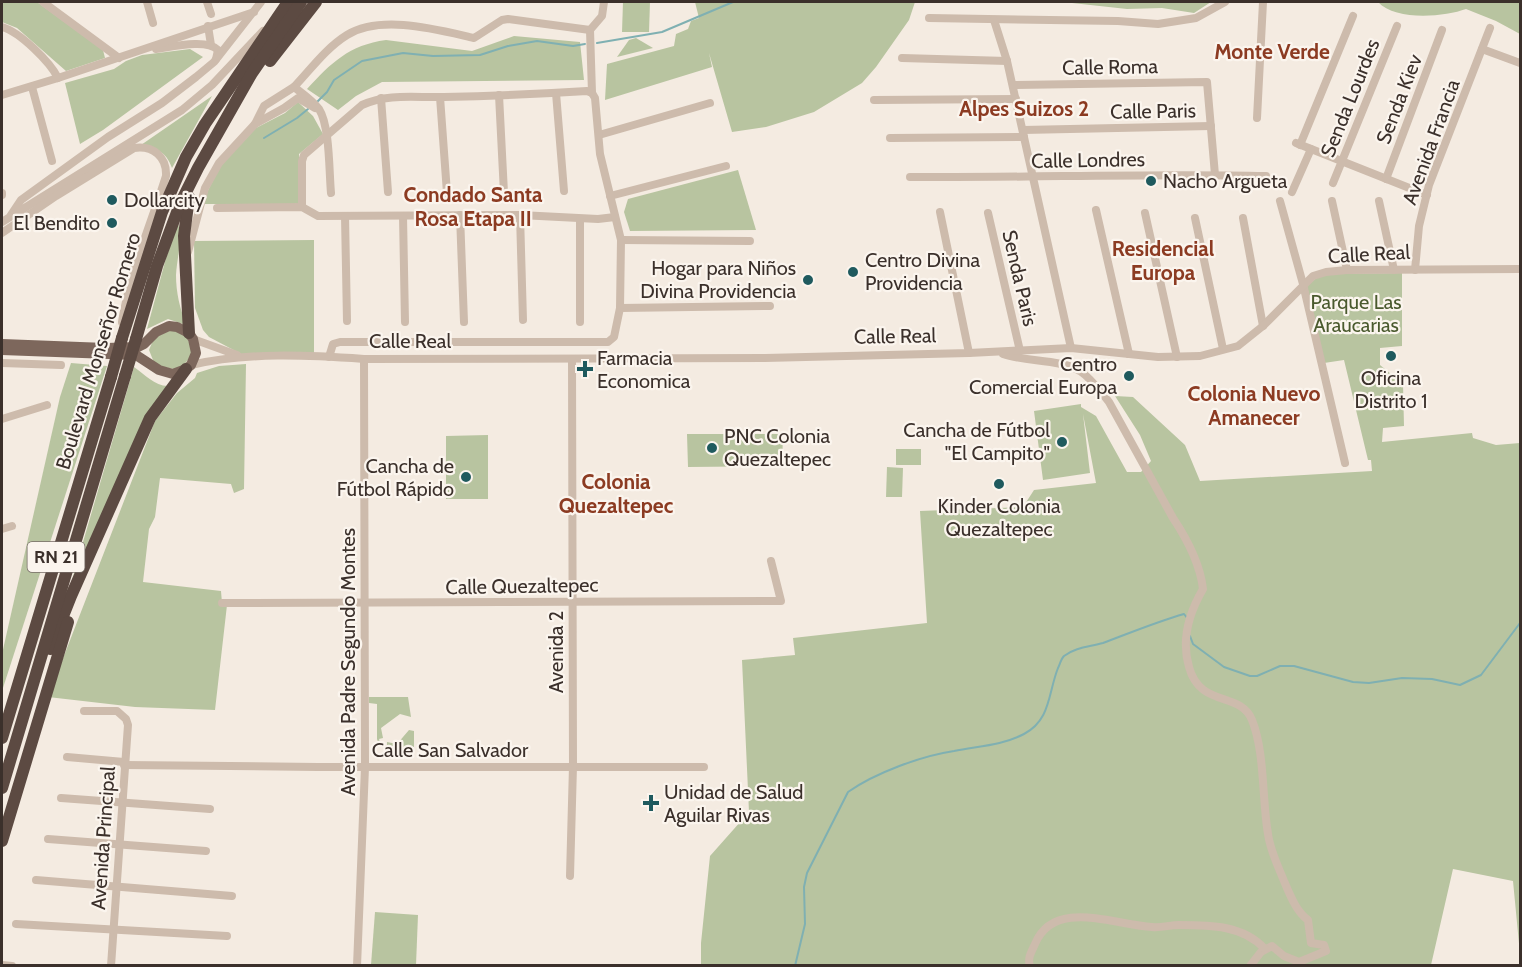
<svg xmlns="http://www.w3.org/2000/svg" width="1522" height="967" font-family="Cabin,sans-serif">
	<rect width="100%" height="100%" fill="#f4ebe1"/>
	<g fill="#b8c4a0">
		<polygon points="2,2 37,2 103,50 105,58 66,71 17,28 2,22"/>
		<polygon points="623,2 650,2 649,32 622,32"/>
		<polygon points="695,2 915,2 909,20 876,67 862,83 814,112 766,127 732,132 709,53 712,67 605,100 607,64 674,46 676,34 688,29 691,21 699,18"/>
		<polygon points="1063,2 1211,2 1194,13 1162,8 1127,9"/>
		<path d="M1378 2H1520V34L1496 21 1466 9C1444 17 1395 21 1378 2Z"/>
		<path d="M514 36 580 42 584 80 382 82 356 96 338 110 307 89C331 63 349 45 386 40L472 51Z"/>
		<polygon points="636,38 653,48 617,57 629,40"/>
		<polygon points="190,49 203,57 103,130 80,144 65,83 114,69 126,61 142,55"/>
		<path d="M212 96 172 168C166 151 157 149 141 145Z"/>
		<polygon points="298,102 313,116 323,134 299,154 299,204 201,204 221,165 256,128 285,113"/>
		<polygon points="738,170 756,230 630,231 624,212 628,199"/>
		<path d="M178 223C183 239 177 257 176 275 176 293 180 308 186 325L168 319 147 329 166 258Z"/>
		<polygon points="314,240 314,354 243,355 209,337 203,330 195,308 194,241"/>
		<polygon points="1402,273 1402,346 1380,348 1380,365 1403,384 1404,426 1383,428 1382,442 1472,433 1473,438 1496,445 1520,443 1520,954 1513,881 1453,869 1431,965 644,966 701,964 701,943 710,856 749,812 742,660 795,655 793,638 927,623 920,511 1023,507 1034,490 1096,483 1083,414 1090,473 1043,480 1034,411 1081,404 1081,407 1096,416 1127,472 1141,472 1151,461 1140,435 1115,396 1133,397 1185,445 1200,481 1372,471 1371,460 1368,460 1344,360 1324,363 1307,286 1315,279 1326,274"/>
		<path d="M173 329 186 335C195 354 193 356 178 370L155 365 149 350 154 338Z"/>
		<polygon points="71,363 107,366 2,691 2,654 60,397"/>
		<polygon points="246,364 244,489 234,493 231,484 160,478 155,517 149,529 143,582 221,591 222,603 227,605 215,710 135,707 48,697 155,421 177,393 195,378 197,373 219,366"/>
		<path d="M134 367C144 374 156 387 169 386L67 597Z"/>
		<polygon points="687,434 783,434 782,466 688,467"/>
		<polygon points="488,435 488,499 446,499 446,436"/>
		<rect x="896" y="449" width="25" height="16"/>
		<polygon points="887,467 903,468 902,497 886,497"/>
		<polygon points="369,697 408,697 411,717 400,714 381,728 383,738 379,739 381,745 387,746 387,742 397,744 409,730 414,731 414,747 384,748 379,745 377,739 377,704 369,703"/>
		<polygon points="375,912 418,915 416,965 371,965"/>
	</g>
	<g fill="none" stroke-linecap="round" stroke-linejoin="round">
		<g stroke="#7fb0b2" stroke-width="2">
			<polyline points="597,43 662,32 733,2"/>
			<polyline points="317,102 327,92 334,80 362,61 403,53 433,56 480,55 508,46 537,41 573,46 585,44"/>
			<polyline points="264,138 297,118 308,109"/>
			<polyline points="1190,636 1193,644 1224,667 1250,676 1257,676 1280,666 1294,666 1353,682 1369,683 1402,678 1432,679 1460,685 1481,675 1520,623"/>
			<path d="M795 966 805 924 804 887 807 873 848 792C875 773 921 756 954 751 978 746 1001 746 1024 734 1051 720 1048 693 1058 668 1060 664 1061 659 1064 656 1076 647 1089 647 1103 643 1130 633 1156 622 1184 614L1188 619"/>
		</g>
		<g stroke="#cdbbac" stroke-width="8">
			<polyline points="43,2 119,58"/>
			<polyline points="147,2 153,23"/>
			<polyline points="207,2 211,14"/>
			<polyline points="929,18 1118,21 1158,24 1196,18 1225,2"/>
			<polyline points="994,20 1007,61 1071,348"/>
			<polyline points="208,26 211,45"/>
			<path d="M2 27C20 32 50 62 58 78"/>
			<path d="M156 49C171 47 207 38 218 50L216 59"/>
			<polyline points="1482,49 1520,63"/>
			<polyline points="902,58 1007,61"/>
			<polyline points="1013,85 1207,82 1215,175"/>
			<polyline points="32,87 52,161"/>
			<path d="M294 87C311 69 326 48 347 35 381 14 438 30 474 38L502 20 508 19 590 30"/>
			<polyline points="556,93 564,191"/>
			<polyline points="2,95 58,78 254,12"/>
			<polyline points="499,95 504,193"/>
			<polyline points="440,97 447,193"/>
			<polyline points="381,98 388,192"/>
			<polyline points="874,100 1016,99"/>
			<polyline points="1257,118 1263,2"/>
			<polyline points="255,124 284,108 298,98 315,108"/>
			<polyline points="1023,130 1211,126"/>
			<polyline points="599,135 710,103"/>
			<polyline points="890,138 1024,137"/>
			<polyline points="1296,143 1427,195"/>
			<polyline points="1300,145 1353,16"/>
			<path d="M910 177C1029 178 1148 173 1266 176"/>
			<polyline points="1386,179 1442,30"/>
			<polyline points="1333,183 1397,26"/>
			<polyline points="1292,192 1311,149"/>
			<polyline points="2,193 2,195"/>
			<polyline points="610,196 726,166"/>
			<polyline points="1280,201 1303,284 1345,463"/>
			<polyline points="1332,201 1347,270"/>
			<polyline points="1379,201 1394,270"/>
			<path d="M302 207V161L304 155 362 105C389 93 416 98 444 97 492 96 539 94 587 91L592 93"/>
			<polyline points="217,208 302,207 318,216 520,215 598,219 615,217"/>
			<polyline points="1096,210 1129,354"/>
			<polyline points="940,212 969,353"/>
			<polyline points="988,213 1020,351"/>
			<polyline points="1145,213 1177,357"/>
			<polyline points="11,215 21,200 108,137 162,103 196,77 214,62 261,2"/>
			<polyline points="460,215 464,322"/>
			<polyline points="520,215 523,320"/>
			<polyline points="345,216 347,321"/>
			<polyline points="403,216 405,322"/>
			<polyline points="1195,218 1223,349"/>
			<polyline points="1243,218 1263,326"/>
			<polyline points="580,219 580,322"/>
			<polyline points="2,222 182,110 212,85 263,31"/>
			<path d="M2 233 56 196 134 148C153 145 167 157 166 176 151 224 130 272 122 322"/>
			<polyline points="621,240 750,241"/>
			<path d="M188 252 205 188 219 163 255 124 264 106 294 87C303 94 312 100 319 109 330 126 329 172 331 193"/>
			<polyline points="1415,270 1419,226 1429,185 1490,28"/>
			<polyline points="620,308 770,306"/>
			<polyline points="193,339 237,355"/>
			<path d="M1003 354C1025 362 1061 359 1080 371 1092 379 1100 391 1109 402L1173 518C1187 539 1200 563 1203 589 1189 613 1181 640 1189 667 1200 708 1240 691 1252 720 1265 752 1262 800 1268 834 1270 850 1278 866 1284 881 1290 895 1296 911 1308 920L1311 943 1324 945 1326 951 1299 962 1284 956 1272 946 1261 952 1250 966"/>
			<polyline points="329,357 333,344 340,342 608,342 614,337 620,308 621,240 600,154 595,98 592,93 590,30 602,16 604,2"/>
			<polyline points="2,363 61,365"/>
			<path d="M191 365C247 352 307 355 364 359L765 358 969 353 1071 348 1158 357 1200 356 1238 346 1263 326 1313 276 1326 272 1347 270 1520 269"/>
			<polyline points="2,419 47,405"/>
			<polyline points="2,529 12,526"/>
			<path d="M222 603C408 603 595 601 781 601L771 561"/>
			<polyline points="84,711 117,711 126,719 128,725 111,966"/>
			<polyline points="67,757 124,762"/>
			<polyline points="124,765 318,767 704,767"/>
			<polyline points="61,798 210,809"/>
			<polyline points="48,839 206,851"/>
			<polyline points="570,876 573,766 572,359"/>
			<polyline points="36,880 232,896"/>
			<polyline points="16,924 227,936"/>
			<polyline points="2,965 12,966"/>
			<polyline points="357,966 365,767 364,359"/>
			<path d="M1030 966C1027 958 1032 951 1035 944 1054 898 1114 925 1152 927 1161 928 1170 925 1179 925 1210 925 1243 925 1265 949"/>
		</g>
		<polyline stroke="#7d675c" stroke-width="10" points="2,344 106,348 138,347 144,344 156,332 169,326 177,327 189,333 193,339 196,353 191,365 186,369 173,374 159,370 136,355 2,350"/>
		<g stroke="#5c4a42" stroke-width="12">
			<polyline points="270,61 316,2"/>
			<polyline points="189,197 184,236 189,333"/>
			<polyline points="122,338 162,212 186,157 205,124 288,2"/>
			<polyline points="136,339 157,266 180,204 198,168 252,73 301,2"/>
			<polyline points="50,649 71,596 150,418 186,369"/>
			<polyline points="2,738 111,377"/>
			<polyline points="2,788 125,376"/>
			<polyline points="2,841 68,622"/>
		</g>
		<g stroke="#5c4a42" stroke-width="12">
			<polyline points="125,376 136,339"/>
			<polyline points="111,377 122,338"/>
		</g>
	</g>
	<g fill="#1f5a5e" stroke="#fbf5ee" stroke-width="2">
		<circle cx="1151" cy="181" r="6"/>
		<circle cx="112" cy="200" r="6"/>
		<circle cx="112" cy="223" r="6"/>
		<circle cx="853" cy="272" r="6"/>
		<circle cx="808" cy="280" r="6"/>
		<circle cx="1391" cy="356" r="6"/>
		<path d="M582 360h6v6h6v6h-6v6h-6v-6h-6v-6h6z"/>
		<circle cx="1129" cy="376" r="6"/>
		<circle cx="1062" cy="442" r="6"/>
		<circle cx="712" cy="448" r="6"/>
		<circle cx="466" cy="477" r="6"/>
		<circle cx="999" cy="484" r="6"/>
		<path d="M648 794h6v6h6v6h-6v6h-6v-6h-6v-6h6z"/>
	</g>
	<g text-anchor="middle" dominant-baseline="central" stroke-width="4.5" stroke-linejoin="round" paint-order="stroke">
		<rect fill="#fbf5ee" stroke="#756b66" stroke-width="1.5" x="27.5" y="542" width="57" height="30" rx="4.5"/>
		<g font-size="18" font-weight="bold" fill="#3b302b">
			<text x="56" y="557">RN 21</text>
		</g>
		<g font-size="20" fill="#3b302b" stroke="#fbf5ee">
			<text transform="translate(1110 67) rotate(-1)">Calle Roma</text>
			<text transform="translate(1350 98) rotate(-68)">Senda Lourdes</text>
			<text transform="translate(1399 99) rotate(-69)">Senda Kiev</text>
			<text transform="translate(1153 111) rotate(-1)">Calle Paris</text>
			<text transform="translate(1431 142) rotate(-70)">Avenida Francia</text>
			<text transform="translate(1088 160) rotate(-1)">Calle Londres</text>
			<text transform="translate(1369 254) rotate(-3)">Calle Real</text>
			<text transform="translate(1020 278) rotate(77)">Senda Paris</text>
			<text transform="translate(895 336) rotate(-1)">Calle Real</text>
			<text x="410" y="341">Calle Real</text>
			<text transform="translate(98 351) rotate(-73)">Boulevard Monseñor Romero</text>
			<text transform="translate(522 586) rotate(-1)">Calle Quezaltepec</text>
			<text transform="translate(556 652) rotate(-90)">Avenida 2</text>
			<text transform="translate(348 662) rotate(-90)">Avenida Padre Segundo Montes</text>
			<text x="450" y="750">Calle San Salvador</text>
			<text transform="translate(103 838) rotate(-86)">Avenida Principal</text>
		</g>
		<g font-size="20" fill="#3b302b" stroke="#fbf5ee" text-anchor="start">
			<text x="1163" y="181">Nacho Argueta</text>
			<text x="124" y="200">Dollarcity</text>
			<text x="100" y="223" text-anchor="end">El Bendito</text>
			<text x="865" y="260">Centro Divina<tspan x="865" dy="23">Providencia</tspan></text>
			<text x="796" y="268" text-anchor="end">Hogar para Niños<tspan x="796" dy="23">Divina Providencia</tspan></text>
			<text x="597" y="358">Farmacia<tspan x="597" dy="23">Economica</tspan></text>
			<text x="1117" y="364" text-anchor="end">Centro<tspan x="1117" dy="23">Comercial Europa</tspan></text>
			<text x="1391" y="378" text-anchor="middle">Oficina<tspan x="1391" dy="23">Distrito 1</tspan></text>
			<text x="1050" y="430" text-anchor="end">Cancha de Fútbol<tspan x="1050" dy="23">"El Campito"</tspan></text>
			<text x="724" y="436">PNC Colonia<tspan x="724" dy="23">Quezaltepec</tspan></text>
			<text x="454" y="466" text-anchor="end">Cancha de<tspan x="454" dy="23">Fútbol Rápido</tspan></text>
			<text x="999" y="506" text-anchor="middle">Kinder Colonia<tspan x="999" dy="23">Quezaltepec</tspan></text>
			<text x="664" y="792">Unidad de Salud<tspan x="664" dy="23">Aguilar Rivas</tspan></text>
		</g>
		<g font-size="20" fill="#4a5a2e" stroke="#fbf5ee">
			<text x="1356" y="302">Parque Las<tspan x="1356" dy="23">Araucarias</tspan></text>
		</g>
		<g font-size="21" font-weight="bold" fill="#8c3b22" stroke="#fbf5ee">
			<text x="1272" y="51">Monte Verde</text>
			<text x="1024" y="108">Alpes Suizos 2</text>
			<text x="473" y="194">Condado Santa<tspan x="473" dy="24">Rosa Etapa II</tspan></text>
			<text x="1163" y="248">Residencial<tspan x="1163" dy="24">Europa</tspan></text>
			<text x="1254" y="393">Colonia Nuevo<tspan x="1254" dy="24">Amanecer</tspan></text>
			<text x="616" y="481">Colonia<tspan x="616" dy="24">Quezaltepec</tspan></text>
		</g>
	</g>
	<rect width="1522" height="967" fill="none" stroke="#3b302b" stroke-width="6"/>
</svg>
